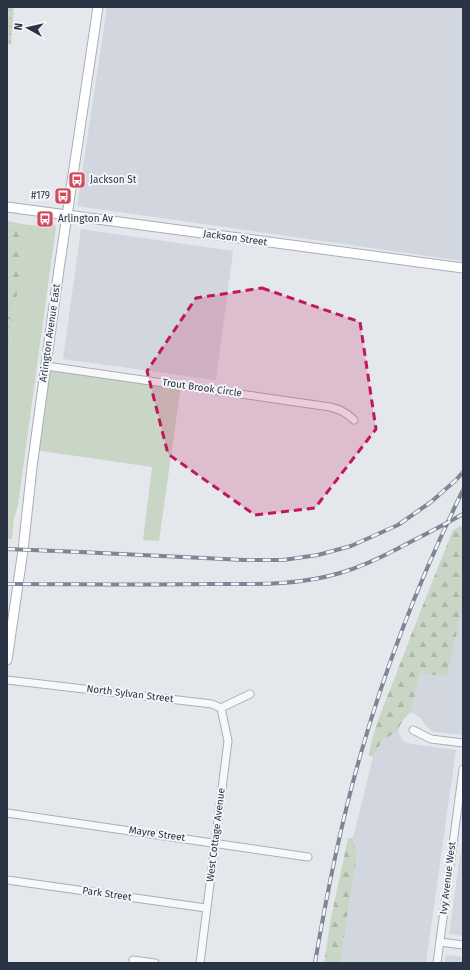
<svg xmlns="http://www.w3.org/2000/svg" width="470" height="970" font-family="'Fira Sans',sans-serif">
	<defs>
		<pattern id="forest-firs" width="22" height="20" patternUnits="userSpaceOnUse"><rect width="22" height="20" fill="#c9d6c5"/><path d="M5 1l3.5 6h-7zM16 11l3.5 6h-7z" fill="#adb8ab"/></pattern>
		<pattern id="wetland-marsh" width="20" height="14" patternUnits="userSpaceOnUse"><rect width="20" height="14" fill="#c9d6c5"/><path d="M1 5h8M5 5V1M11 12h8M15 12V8" fill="none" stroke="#adb8ab"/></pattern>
		<pattern id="park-dots" width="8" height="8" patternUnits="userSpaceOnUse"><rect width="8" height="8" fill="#c9d6c5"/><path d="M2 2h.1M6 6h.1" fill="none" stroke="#adb8ab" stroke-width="1.8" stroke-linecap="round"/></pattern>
	</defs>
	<rect width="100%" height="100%" fill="#e4e7ec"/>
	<g fill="#d2d6de">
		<polygon points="107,7 463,7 463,261 77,206"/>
		<polygon points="81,229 233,251 216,380 63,359"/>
		<polygon points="461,613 463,613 463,735 433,732 426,726 421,718 411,712 420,673 447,677"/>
		<polygon points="398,732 403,741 411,744 456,750 426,963 340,963 357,855 353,838 373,757 383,739"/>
		<polygon points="463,835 463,936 449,934"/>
		<polygon points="446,955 463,957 463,963 445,963"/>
	</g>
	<g fill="#c9d6c5">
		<path d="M7 221C23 224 38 228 54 224L56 227 18 505 14 519 7 498V361L27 228 7 224Z"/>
		<polygon points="46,366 181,385 159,541 143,540 152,467 35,450"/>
	</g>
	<g fill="url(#forest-firs)">
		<polygon points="7,224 27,228 15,308 7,315"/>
		<polygon points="7,498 14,519 12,539 7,539"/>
		<path d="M463 525V613H461L447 677 420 673 411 712C404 718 400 723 398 732L383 739 373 757 369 755C373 728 387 698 397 672 415 624 434 577 453 530Z"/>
		<polygon points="348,838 353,838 357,855 340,963 324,963 330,923"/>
	</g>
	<polygon fill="url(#wetland-marsh)" points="15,308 7,361 7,315"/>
	<polygon fill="url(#park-dots)" points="9,7 14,7 11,44 9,45 7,42 7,8"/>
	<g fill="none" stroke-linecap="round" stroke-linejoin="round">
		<polyline stroke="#9fb4cc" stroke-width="2.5" points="7,319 9,318"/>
		<g stroke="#a9aeb7" stroke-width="9">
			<g id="street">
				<path d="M46 366 330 407C340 409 347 413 354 420"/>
				<polyline points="7,680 212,704 221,708 250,694"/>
				<polyline points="413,730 431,739 463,743"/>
				<polyline points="7,813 308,857"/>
				<polyline points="7,880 206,908"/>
				<polyline points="440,942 463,945"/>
				<polyline points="133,960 155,963"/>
				<polyline points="200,963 228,741 221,708"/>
				<polyline points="437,963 463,769"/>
			</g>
		</g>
		<g stroke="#a9aeb7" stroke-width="11">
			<g id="secondary">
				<polyline points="7,207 463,268"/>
				<polyline points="7,660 23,550 32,467 59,269 98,7"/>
			</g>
		</g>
		<use href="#street" stroke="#f7f8fa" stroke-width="7"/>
		<use href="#secondary" stroke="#fff" stroke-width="9"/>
		<g stroke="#7d8696" stroke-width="4">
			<g id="rail">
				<polyline points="7,549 80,552 244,560 283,560 318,555 351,546 398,525 431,502 456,480 463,472"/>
				<path d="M7 584C74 584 141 585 207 584 252 584 297 586 340 573 361 567 380 558 399 548 420 537 442 526 463 514"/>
				<path d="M315 963C327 892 341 822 361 753 387 662 422 574 463 490"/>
			</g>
		</g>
		<use href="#rail" stroke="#f4f6f9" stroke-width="2.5" stroke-dasharray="8" stroke-linecap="butt"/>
	</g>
	<path fill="#c2185b" fill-opacity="0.2" stroke="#c2185b" stroke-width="3" stroke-dasharray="8 5" stroke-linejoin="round" d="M262 288 360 322 376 429 315 508 255 515 168 454 147 371 196 298Z"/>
	<defs>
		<g id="bus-square" transform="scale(0.9)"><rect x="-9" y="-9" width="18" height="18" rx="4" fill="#d1495b" stroke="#f4f6f9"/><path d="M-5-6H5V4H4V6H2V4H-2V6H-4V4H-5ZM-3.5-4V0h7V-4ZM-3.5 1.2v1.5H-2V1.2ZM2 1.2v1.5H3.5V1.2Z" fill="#fff"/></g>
	</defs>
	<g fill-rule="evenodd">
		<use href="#bus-square" x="77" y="180"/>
		<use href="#bus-square" x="63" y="196"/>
		<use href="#bus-square" x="45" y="219"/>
	</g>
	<g text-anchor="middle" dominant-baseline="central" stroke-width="4" stroke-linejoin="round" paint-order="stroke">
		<g font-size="10" fill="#2b3445" stroke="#f4f6f9" text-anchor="start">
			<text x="90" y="180">Jackson St</text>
			<text x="50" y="196" text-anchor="end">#179</text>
			<text x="58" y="219">Arlington Av</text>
		</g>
		<g font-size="10" fill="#2b3445" stroke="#f4f6f9">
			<text transform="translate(235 238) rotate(8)">Jackson Street</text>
			<text transform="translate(50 333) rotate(-82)">Arlington Avenue East</text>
			<text transform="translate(202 388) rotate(8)">Trout Brook Circle</text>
			<text transform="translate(130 694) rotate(7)">North Sylvan Street</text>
			<text transform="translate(157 834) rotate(8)">Mayre Street</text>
			<text transform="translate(216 835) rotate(-83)">West Cottage Avenue</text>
			<text transform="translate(448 878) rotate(-83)">Ivy Avenue West</text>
			<text transform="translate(107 894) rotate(8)">Park Street</text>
		</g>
	</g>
	<rect width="470" height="970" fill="none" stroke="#2b3445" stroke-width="16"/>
	<g transform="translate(28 28) rotate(278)" stroke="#f4f6f9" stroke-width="3" paint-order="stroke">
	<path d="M0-3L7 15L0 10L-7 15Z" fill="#2b3445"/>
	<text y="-6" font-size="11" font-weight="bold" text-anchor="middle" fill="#2b3445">N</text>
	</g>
</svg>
